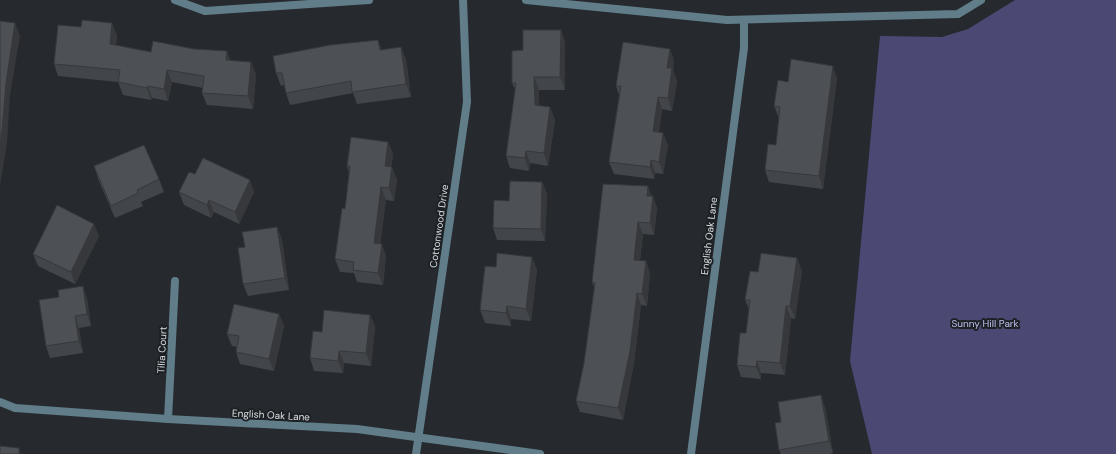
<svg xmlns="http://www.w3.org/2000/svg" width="1116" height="454" font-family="'DM Sans',sans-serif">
	<rect width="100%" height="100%" fill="#262a2e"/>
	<polygon fill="#4b4974" points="1015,0 1116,0 1116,454 872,454 850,361 880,36 942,37 968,29"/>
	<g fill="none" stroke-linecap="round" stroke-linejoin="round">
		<g stroke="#607d89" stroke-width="8">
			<polyline points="175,0 205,11 369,0"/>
			<polyline points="526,0 727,20 958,14 981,0"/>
			<polyline points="0,402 15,408 168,419 357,429 540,454"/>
			<polyline points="168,419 175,281"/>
			<polyline points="416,454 467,102 463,0"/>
			<polyline points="691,454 744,48 744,20"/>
		</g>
	</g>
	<g fill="#424549">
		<polygon points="561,30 565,43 565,90 539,90 539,106 550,107 555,120 548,166 530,163 529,171 510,168 506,156 515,89 512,83 523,50"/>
		<polygon points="117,35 116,45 151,52 194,49 227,51 230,60 256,74 253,109 207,105 202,93 203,88 172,82 168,101 152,98 151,100 123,95 118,82 58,76 54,64"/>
		<polygon points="401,47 406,60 411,97 357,104 353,93 290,105 286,93 284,85 281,86 276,73 382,50"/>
		<polygon points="670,49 674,61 673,70 677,81 672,111 662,109 659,132 663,133 668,145 663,174 655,173 654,179 614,174 609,162 619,95 616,86"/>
		<polygon points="837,78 823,189 769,182 765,170 776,145 779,118 774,106 788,82"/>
		<polygon points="388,142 393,154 391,167 397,179 394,201 386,200 380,244 386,256 383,285 357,282 354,273 340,272 335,259 345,209 349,173 347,166"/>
		<polygon points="94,166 159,179 164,192 141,202 143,206 115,218 98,179"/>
		<polygon points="195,174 254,192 239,224 214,212 211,218 184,205 179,192"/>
		<polygon points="542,182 547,194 545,241 497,240 493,228 509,201"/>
		<polygon points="652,196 657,208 654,235 643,234 640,260 646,261 650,273 647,306 641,305 634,363 623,420 580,412 576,401 584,363 594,287 592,282"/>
		<polygon points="277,227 282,240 289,290 248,296 243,284 245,247"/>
		<polygon points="99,236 75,284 38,266 33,254"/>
		<polygon points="496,267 537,269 531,321 511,319 511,326 485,323 480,310"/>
		<polygon points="802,270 795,319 791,318 785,375 761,373 761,379 741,377 737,365 746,333 749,309 745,300 758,272"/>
		<polygon points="59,297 87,298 91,326 79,328 83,353 50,358 46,346"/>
		<polygon points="279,314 284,326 274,371 240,364 236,352 237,347 232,346 227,334"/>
		<polygon points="370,315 375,327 371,366 344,363 343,373 314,371 310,358 322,332"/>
		<polygon points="825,407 833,453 829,454 781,454 779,450 781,422"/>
	</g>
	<g fill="#36383c">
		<polygon points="15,23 20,36 10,95 7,143 0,185 0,145 6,83"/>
		<polygon points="112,23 117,35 115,56 110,44"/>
		<polygon points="561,30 565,43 565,90 560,77"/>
		<polygon points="378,40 383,52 380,50"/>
		<polygon points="401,47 406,60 411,97 406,84"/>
		<polygon points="670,49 674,61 673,70 677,81 672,111 668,98 667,68"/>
		<polygon points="227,51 231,64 226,60"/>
		<polygon points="251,62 256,74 253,109 248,96"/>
		<polygon points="833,66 837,78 823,189 819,176"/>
		<polygon points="167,70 172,82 168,101 164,89"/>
		<polygon points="534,77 539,90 539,118 535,105"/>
		<polygon points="148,86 152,98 151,100 147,88"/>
		<polygon points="658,97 662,109 657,144 653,131"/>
		<polygon points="550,107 555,120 548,166 544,153"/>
		<polygon points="663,133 668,145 663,174 659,162"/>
		<polygon points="388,142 393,154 390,178 385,166"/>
		<polygon points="526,151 530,163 529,171 525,158"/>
		<polygon points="651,160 655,173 654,179 650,167"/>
		<polygon points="392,167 397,179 394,201 389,188"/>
		<polygon points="250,180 254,192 239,224 235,212"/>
		<polygon points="542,182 547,194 545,241 541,229"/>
		<polygon points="648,186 652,197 647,196"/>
		<polygon points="381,187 386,200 379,256 374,243"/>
		<polygon points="653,196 657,208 654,235 650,223"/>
		<polygon points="209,200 214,212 211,218 207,205"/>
		<polygon points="638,222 643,234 638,271 634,260"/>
		<polygon points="94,224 99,236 75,284 71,272"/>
		<polygon points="277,227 282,240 289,290 285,278"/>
		<polygon points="382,244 386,256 383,285 378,273"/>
		<polygon points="532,257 537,269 531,321 526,309"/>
		<polygon points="797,258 802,270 795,319 790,306"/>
		<polygon points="646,261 650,273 647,306 642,294"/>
		<polygon points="83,286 87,298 91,326 87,314"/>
		<polygon points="637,293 641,305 634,363 623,420 618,408"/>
		<polygon points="507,306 511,319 511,326 506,313"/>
		<polygon points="786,306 791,318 785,375 780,363"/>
		<polygon points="279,314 284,326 274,371 269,359"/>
		<polygon points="370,315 375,327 371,366 366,353"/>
		<polygon points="75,316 79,328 83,353 79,341"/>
		<polygon points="339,351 344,363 343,373 338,361"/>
		<polygon points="757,361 761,373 761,379 756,367"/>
		<polygon points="821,395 825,407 833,453 829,441"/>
		<polygon points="19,448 21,454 19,454"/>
	</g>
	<g fill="#4d5055" stroke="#36383c">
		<polygon points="82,20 112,23 110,44 151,52 153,41 194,49 227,51 226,60 251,62 248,96 202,93 204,76 167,70 164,89 148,86 147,88 118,82 120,70 54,64 58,25 81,27"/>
		<polygon points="0,21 15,23 6,83 2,131 0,145"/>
		<polygon points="523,30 561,30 560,77 534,77 535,105 550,107 544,153 526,151 525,158 506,156 516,83 512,83 512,51 523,50"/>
		<polygon points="378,40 380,50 401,47 406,84 352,92 351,81 286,93 282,73 276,73 273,56 330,45"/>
		<polygon points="623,42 670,49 667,68 672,68 668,98 658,97 653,131 663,133 659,162 651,160 650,167 609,162 621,86 616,86"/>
		<polygon points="791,59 833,66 819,176 765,170 768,144 776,145 780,107 774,106 778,80 788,82"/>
		<polygon points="351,137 388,142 385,166 392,167 389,188 381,187 374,243 382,244 378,273 353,270 354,262 335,259 342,208 345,209 350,166 347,166"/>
		<polygon points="144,145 159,179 137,190 138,193 111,206 94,166"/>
		<polygon points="203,158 250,180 235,212 209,200 207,205 179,192 189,172 195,174"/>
		<polygon points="510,181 542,182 541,229 493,228 494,200 509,201"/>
		<polygon points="603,184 648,186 647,196 653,196 650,223 638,222 634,260 646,261 642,294 637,293 630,351 618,408 576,401 584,363 595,283 592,282"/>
		<polygon points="57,205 94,224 71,272 33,254"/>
		<polygon points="277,227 285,278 243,284 238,248 245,247 242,232"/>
		<polygon points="497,253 532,257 526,309 507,306 506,313 480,310 485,266 496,267"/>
		<polygon points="761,253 797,258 790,306 786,306 780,363 757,361 756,367 737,365 740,333 746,333 750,300 745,300 750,271 758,272"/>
		<polygon points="83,286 87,314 75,316 79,341 46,346 39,300 59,297 58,290"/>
		<polygon points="234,304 279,314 269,359 236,352 239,336 227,334"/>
		<polygon points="324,310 370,315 366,353 339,351 338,361 310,358 313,331 322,332"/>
		<polygon points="821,395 829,441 779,450 775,423 781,422 778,402"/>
		<polygon points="0,446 19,448 19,454 0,454"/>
	</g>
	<g text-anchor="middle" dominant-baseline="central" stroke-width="4" stroke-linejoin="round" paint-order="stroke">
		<g font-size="10" fill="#dcdfe2" stroke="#1c2125">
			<text transform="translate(439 226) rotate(-82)">Cottonwood Drive</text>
			<text transform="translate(709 236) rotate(-83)">English Oak Lane</text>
			<text transform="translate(162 350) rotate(-87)">Tilia Court</text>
			<text transform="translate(271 415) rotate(3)">English Oak Lane</text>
		</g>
		<g font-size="10" fill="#c1c0f1" stroke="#1c2125">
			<text x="985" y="323">Sunny Hill Park</text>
		</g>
	</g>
</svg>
